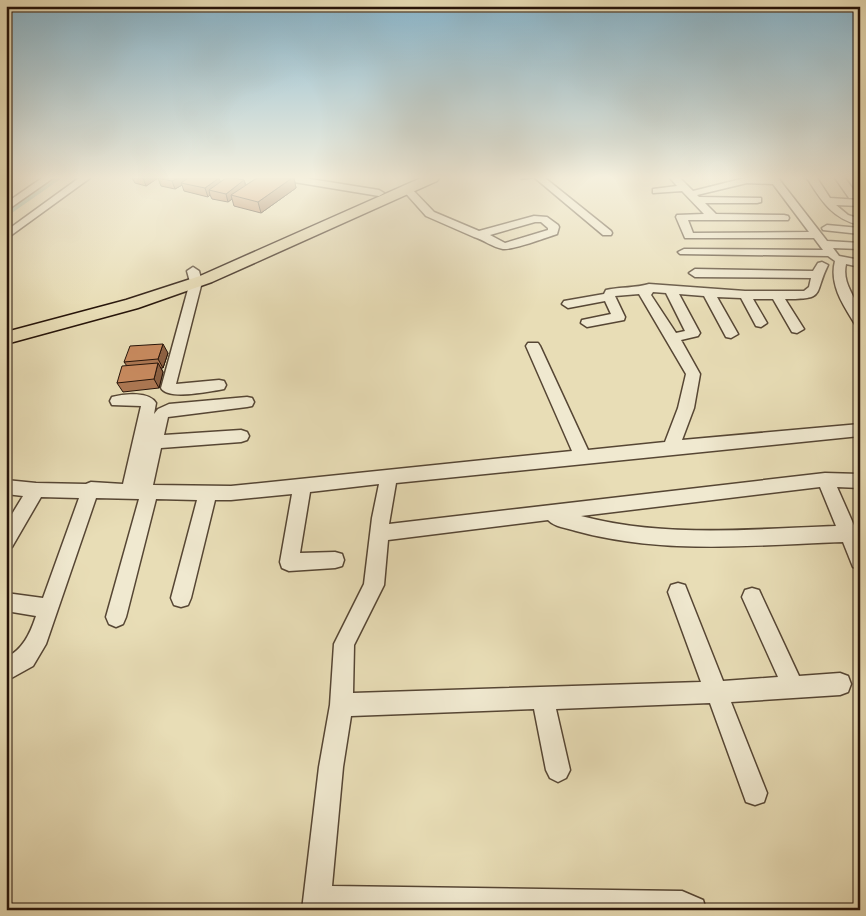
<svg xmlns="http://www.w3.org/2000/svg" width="866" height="916" font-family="'Libre Bodoni',serif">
	<rect width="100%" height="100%" fill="#e8ddb6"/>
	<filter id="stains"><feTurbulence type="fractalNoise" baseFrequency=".004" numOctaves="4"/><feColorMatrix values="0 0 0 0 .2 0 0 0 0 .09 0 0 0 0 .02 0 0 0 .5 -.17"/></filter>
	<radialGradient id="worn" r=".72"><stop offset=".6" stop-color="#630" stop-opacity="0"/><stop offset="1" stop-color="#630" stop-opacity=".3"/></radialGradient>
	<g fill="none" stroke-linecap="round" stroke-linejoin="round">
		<polygon fill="#98bcaa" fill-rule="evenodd" points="55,178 62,178 6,217 6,212"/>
		<g stroke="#564634" stroke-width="3">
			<g id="minor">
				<polygon points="42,178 53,178 6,211 6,203"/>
				<polygon points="79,178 90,178 6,239 6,231"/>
				<polygon points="283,178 304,178 379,190 384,193 379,196 288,181"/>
				<polygon points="535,178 545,178 611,231 612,233 611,235 603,235"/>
				<path d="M670 178H680L693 191 745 178H778L827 241 860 243V249L833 248 839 256 860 260V267L846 264C842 282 853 293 859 309 861 314 860 320 860 325L855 324C843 305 829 284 835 261L828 256 680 254 678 252 684 249 823 250 814 238H685L676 217 677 215 704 214 682 191 653 193V189L677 186ZM747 183 773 184 809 232 693 233 688 220H788L789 218 788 216 784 215 716 214 705 203H757L761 202V198L699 197 697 195Z"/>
				<path d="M807 178H817L830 198 860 200V206L836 205 848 215 860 219V225C832 219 821 200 807 178Z"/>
				<polygon points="835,178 845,178 858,196 857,198 849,198"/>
				<path d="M406 185 409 186 434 212 479 231 534 216 547 217 558 225 559 227 557 234C545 238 513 250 503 249 492 247 484 240 474 237L426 216 401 188ZM535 222H541L548 228V230L505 243 490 235Z"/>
				<polygon points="827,225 860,228 860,234 823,230 822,228"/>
				<path d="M822 262 828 265C813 295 827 299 785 299L804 329 797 333 792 332 773 299H753L767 323 761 327 756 326 741 298 717 297 738 334 731 338 726 337 704 296 679 294 700 333 698 336 681 340 700 374 694 408 682 440 860 424V436L396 483 389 524 825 473 860 474V488L837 487 860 539V569L853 567 843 542C754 545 663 555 576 531 567 528 554 527 548 520L388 540 384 585 354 645 353 693 701 682 668 592 671 585 678 583 685 585 723 681 778 677 742 597 745 590 752 588 759 590 799 676 840 673 848 676 851 684 848 692 840 695 731 702 767 793 764 802 755 805 746 802 710 703 556 709 570 770 566 778 558 782 550 778 546 770 534 709 351 716 343 767 332 886 682 891 703 900 706 910H302L319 767 330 705 334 644 364 584 372 518 379 484 310 492 300 553 335 552 342 554 344 560 342 566 335 568 289 571 282 568 280 562 292 494 231 500H215L191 598 188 605 181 607 174 605 171 598 197 500 156 499 126 617 123 624 116 627 109 624 106 617 139 499 96 498 46 644 33 666 6 681V658C23 649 30 634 36 616L6 611V593L43 598 79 498 41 497 12 547 6 549V524L23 496 6 494V480L36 483 86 484 91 482 123 484 141 406 112 405 110 401 112 397C124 394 149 391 156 403L154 414 158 409 169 404 247 397 252 398 254 402 252 406 247 407 168 417 164 435 241 430 247 432 249 436 247 440 241 442 161 448 153 485 231 486 572 451 526 346 528 343H538L540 346 588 450 665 442 678 408 686 374 639 294 615 296 625 317 624 320 587 327 581 323 582 320 611 314 605 301 568 308 562 304 564 301 604 294 606 290C620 287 636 288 649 284L745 291H804L809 287 811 278 695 277 689 273 695 269 813 271 818 263ZM653 292 666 293 685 331 676 333 651 295ZM820 487 836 526C751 529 664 538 581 516Z"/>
				<path d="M193 267 199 271 202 282 176 384 219 380 224 381 226 385 224 389 219 390C205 392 168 400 161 388L190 282 187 271Z"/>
			</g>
		</g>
		<g stroke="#251309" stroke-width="3">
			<polygon id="highway" points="421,178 439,178 437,181 212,282 138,308 6,344 6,332 126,300 200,276"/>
		</g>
		<use href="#minor" fill="#f0e9d0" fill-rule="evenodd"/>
		<use href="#highway" fill="#e8ddb6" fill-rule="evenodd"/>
	</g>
	<g fill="#ad7853" stroke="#251309">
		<polygon points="132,178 216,178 220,182 244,180 246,185 257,178 294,178 296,188 261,213 234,206 232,199 228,202 212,199 210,195 208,197 184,191 182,185 175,189 161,186 158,178 146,186 135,183"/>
		<polygon points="168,353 163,368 161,368 163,372 159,388 123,392 117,383 127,366 124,362"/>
	</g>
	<g fill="#8d6143" stroke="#251309">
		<polygon points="143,178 158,178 146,186"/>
		<polygon points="178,178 193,178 181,183 182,185 175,189 172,181"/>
		<polygon points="219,178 222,187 209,190 210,195 208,197 205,188"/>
		<polygon points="292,178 294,178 296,188 261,213 258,202"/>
		<polygon points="521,178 533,178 521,180"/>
		<polygon points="244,180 246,188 231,195 232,199 228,202 226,194"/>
		<polygon points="163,344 168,353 163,368 158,359"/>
		<polygon points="158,363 163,372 159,388 154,379"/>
	</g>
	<g fill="#c98b60" stroke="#251309">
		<polygon points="158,178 178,178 172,181"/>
		<polygon points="188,178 219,178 205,188 181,183"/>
		<polygon points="226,178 234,178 244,180 226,194 209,190"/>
		<polygon points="257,178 292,178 258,202 231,195"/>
		<polygon points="163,344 158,359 124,362 130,346"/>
		<polygon points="158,363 154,379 117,383 122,366"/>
	</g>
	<linearGradient id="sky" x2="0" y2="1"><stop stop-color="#88b7cf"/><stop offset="0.58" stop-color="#f5f0de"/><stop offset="1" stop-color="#f5f0de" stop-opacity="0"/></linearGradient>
	<rect width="866" height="306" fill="url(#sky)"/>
	<rect width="866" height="916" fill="none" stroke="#e8ddb6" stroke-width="25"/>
	<rect x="8" y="8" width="851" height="901" fill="none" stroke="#251309" stroke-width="2.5"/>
	<rect x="12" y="12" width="841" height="891" fill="none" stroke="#251309"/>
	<rect width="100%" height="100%" filter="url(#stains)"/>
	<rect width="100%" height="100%" fill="url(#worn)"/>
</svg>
